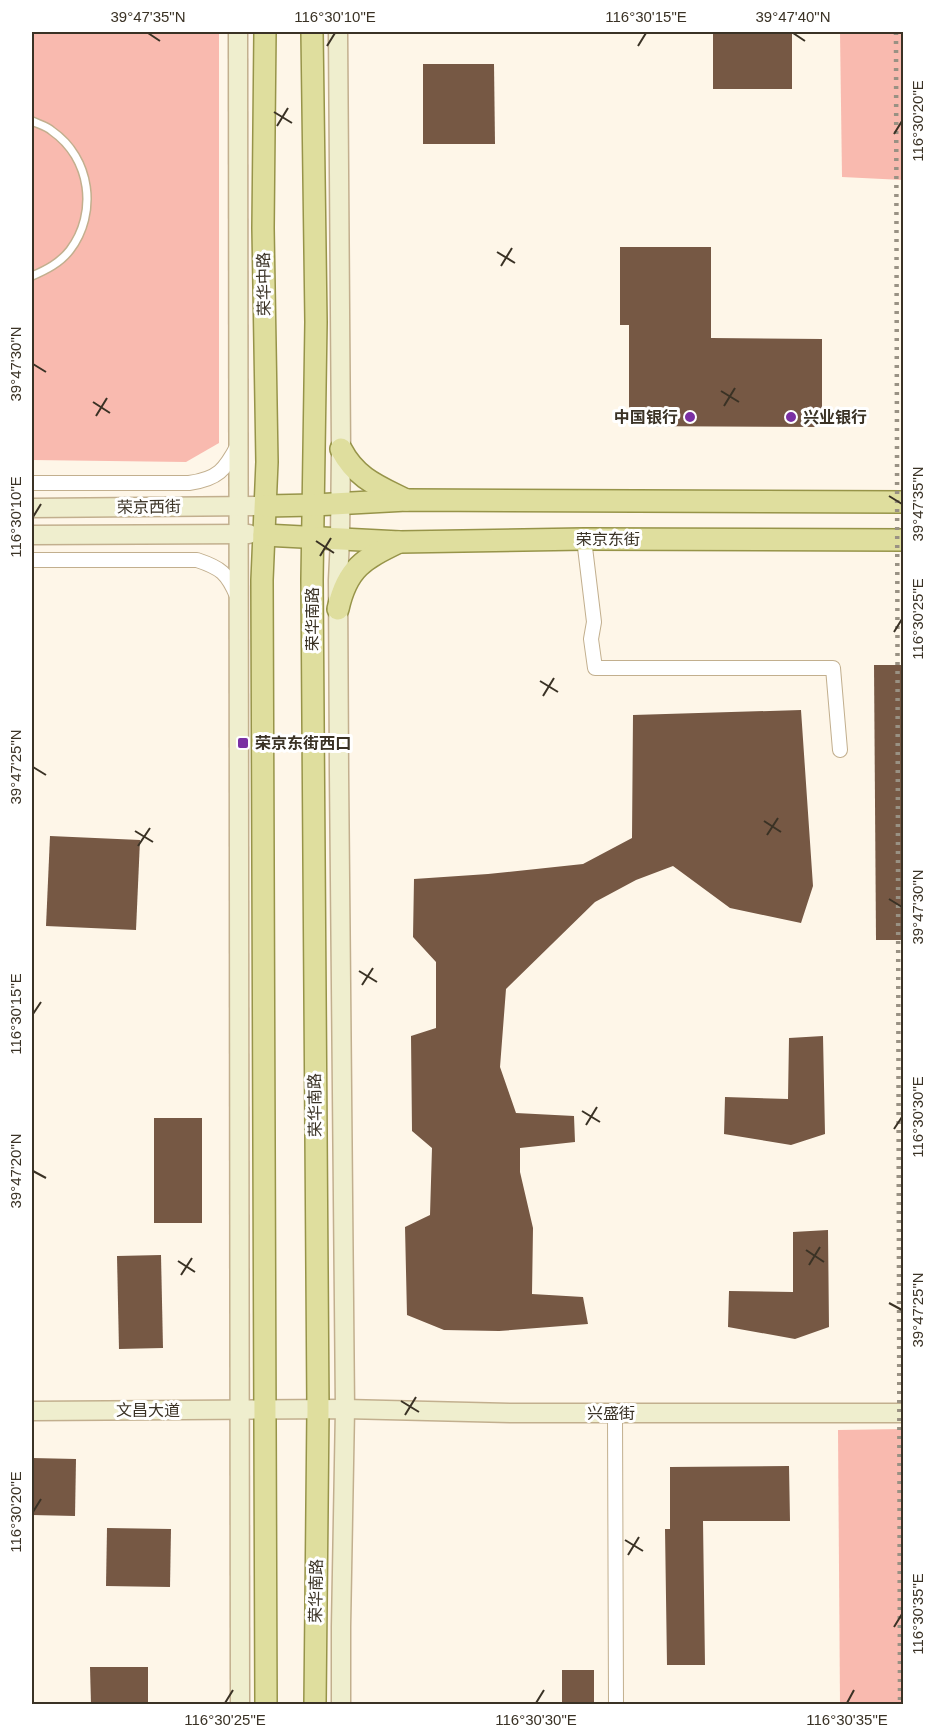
<svg xmlns="http://www.w3.org/2000/svg" width="935" height="1736" font-family="Helvetica,'Noto Sans SC',sans-serif">
	<rect width="100%" height="100%" fill="#fef6e8"/>
	<g fill="#f9baaf">
		<polygon points="32,32 219,32 219,443 186,462 32,460"/>
		<polygon points="840,32 903,32 903,180 842,177"/>
		<polygon points="903,1429 903,1704 840,1704 838,1430"/>
	</g>
	<g fill="#765844">
		<rect x="713" y="32" width="79" height="57"/>
		<polygon points="423,64 494,64 495,144 423,144"/>
		<polygon points="620,247 711,247 711,338 822,339 822,427 629,426 629,325 620,325"/>
		<polygon points="874,665 903,665 903,940 876,940"/>
		<polygon points="801,710 813,886 801,923 730,908 673,866 636,880 595,902 506,989 500,1067 516,1113 574,1116 575,1142 520,1148 520,1172 533,1228 532,1294 583,1297 588,1324 499,1331 444,1330 407,1315 405,1227 430,1215 432,1148 412,1131 411,1036 436,1028 436,962 413,937 414,879 488,874 583,864 632,838 633,715"/>
		<polygon points="50,836 140,840 136,930 46,926"/>
		<polygon points="823,1036 825,1134 791,1145 724,1134 725,1097 788,1099 789,1038"/>
		<rect x="154" y="1118" width="48" height="105"/>
		<polygon points="828,1230 829,1327 795,1339 728,1327 729,1291 793,1292 793,1232"/>
		<polygon points="161,1255 163,1348 119,1349 117,1256"/>
		<polygon points="32,1458 76,1459 75,1516 32,1515"/>
		<polygon points="789,1466 790,1521 703,1521 705,1665 667,1665 665,1529 670,1529 670,1467"/>
		<polygon points="107,1528 171,1529 170,1587 106,1586"/>
		<polygon points="90,1667 148,1667 148,1704 91,1704"/>
		<rect x="562" y="1670" width="32" height="34"/>
	</g>
	<g fill="none" stroke-linecap="round" stroke-linejoin="round">
		<g stroke="#c2af8e" stroke-width="10">
			<path id="lane" d="M32 121C38 124 47 126 52 131 91 158 98 213 70 250 60 263 46 270 32 276"/>
		</g>
		<g stroke="#c2af8e" stroke-width="16">
			<g id="street">
				<path d="M32 483H189C218 479 225 470 238 445"/>
				<polyline points="584,539 594,622 591,639 595,668 833,668 840,750"/>
				<path d="M32 560H197C221 568 227 573 237 596"/>
				<polyline points="615,1413 616,1704"/>
			</g>
		</g>
		<g stroke="#c2af8e" stroke-width="21">
			<g id="secondary">
				<polyline points="238,32 240,1704"/>
				<polyline points="338,32 341,449 340,539 338,580 339,773 345,1409 341,1627 341,1704"/>
				<polyline points="32,508 266,506"/>
				<polyline points="32,535 249,534"/>
				<polyline points="32,1411 345,1409 511,1413 904,1413"/>
			</g>
		</g>
		<g stroke="#979449" stroke-width="24">
			<g id="primary">
				<polyline points="265,32 263,228 267,462 262,580 266,1704"/>
				<polyline points="312,32 316,322 312,580 318,1409 315,1704"/>
				<path d="M341 449C356 478 378 486 406 500"/>
				<polyline points="266,506 314,505 407,500 904,502"/>
				<polyline points="264,535 400,542 584,539 904,540"/>
				<path d="M338 609C347 568 364 559 399 542"/>
			</g>
		</g>
		<use href="#lane" stroke="#fff" stroke-width="7"/>
		<use href="#street" stroke="#fff" stroke-width="14"/>
		<use href="#secondary" stroke="#efeece" stroke-width="18"/>
		<use href="#primary" stroke="#dfde9e" stroke-width="21"/>
		<polyline stroke="#999183" stroke-width="4.5" stroke-dasharray="3 6" stroke-linecap="butt" points="896,32 900,1704"/>
	</g>
	<path fill="none" stroke="#3a3225" stroke-width="2" d="M148 33 160 41M793 33 805 41M327 46 335 33M638 46 646 33M274 112 292 123M277 126 288 108M894 134 902 121M497 252 515 263M501 266 512 248M33 364 46 372M721 391 739 402M93 402 110 413M724 406 735 388M96 416 107 398M889 496 902 504M33 517 41 504M316 541 334 553M320 556 331 538M894 632 902 619M540 681 558 692M543 696 554 678M33 767 46 775M764 821 781 832M135 831 153 842M767 835 778 818M138 846 150 828M889 899 902 907M359 971 377 982M362 985 373 968M33 1014 41 1002M582 1111 600 1122M586 1125 597 1107M894 1129 902 1117M33 1171 46 1178M806 1250 824 1262M178 1261 195 1272M809 1265 820 1247M181 1275 192 1258M889 1303 902 1310M401 1401 419 1412M405 1415 416 1397M33 1512 41 1499M625 1540 643 1551M628 1555 639 1537M894 1627 902 1614M225 1703 233 1690M536 1703 544 1690M847 1703 854 1690"/>
	<g fill="#7a30a3" stroke="#fff" stroke-width="2">
		<circle cx="690" cy="417" r="6"/>
		<circle cx="791" cy="417" r="6"/>
		<rect x="237" y="737" width="12" height="12" rx="3"/>
	</g>
	<g text-anchor="middle" dominant-baseline="central" stroke-width="6" stroke-linejoin="round" paint-order="stroke">
		<g font-size="16" fill="#3a3225" stroke="#fff">
			<text transform="translate(264 284) rotate(-91)">荣华中路</text>
			<text transform="translate(149 507) rotate(-1)">荣京西街</text>
			<text x="608" y="539">荣京东街</text>
			<text transform="translate(312 619) rotate(-90)">荣华南路</text>
			<text transform="translate(315 1105) rotate(-91)">荣华南路</text>
			<text x="148" y="1410">文昌大道</text>
			<text x="611" y="1413">兴盛街</text>
			<text transform="translate(316 1591) rotate(-89)">荣华南路</text>
		</g>
		<g font-size="16" font-weight="bold" fill="#3a3225" stroke="#fff" text-anchor="start">
			<text x="678" y="417" text-anchor="end">中国银行</text>
			<text x="803" y="417">兴业银行</text>
			<text x="255" y="743">荣京东街西口</text>
		</g>
	</g>
	<rect width="935" height="1736" fill="none" stroke="#ffffff" stroke-width="66"/>
	<rect x="33" y="33" width="869" height="1670" fill="none" stroke="#3a3225" stroke-width="2"/>
	<g font-size="15" text-anchor="middle" fill="#3a3225">
		<text x="148" y="22">39°47'35"N</text>
		<text x="335" y="22">116°30'10"E</text>
		<text x="646" y="22">116°30'15"E</text>
		<text x="793" y="22">39°47'40"N</text>
		<text transform="translate(918 121) rotate(-90)" y="5">116°30'20"E</text>
		<text transform="translate(16 364) rotate(-90)" y="5">39°47'30"N</text>
		<text transform="translate(918 504) rotate(-90)" y="5">39°47'35"N</text>
		<text transform="translate(16 517) rotate(-90)" y="5">116°30'10"E</text>
		<text transform="translate(918 619) rotate(-90)" y="5">116°30'25"E</text>
		<text transform="translate(16 767) rotate(-90)" y="5">39°47'25"N</text>
		<text transform="translate(918 907) rotate(-90)" y="5">39°47'30"N</text>
		<text transform="translate(16 1014) rotate(-90)" y="5">116°30'15"E</text>
		<text transform="translate(918 1117) rotate(-90)" y="5">116°30'30"E</text>
		<text transform="translate(16 1171) rotate(-90)" y="5">39°47'20"N</text>
		<text transform="translate(918 1310) rotate(-90)" y="5">39°47'25"N</text>
		<text transform="translate(16 1512) rotate(-90)" y="5">116°30'20"E</text>
		<text transform="translate(918 1614) rotate(-90)" y="5">116°30'35"E</text>
		<text x="225" y="1725">116°30'25"E</text>
		<text x="536" y="1725">116°30'30"E</text>
		<text x="847" y="1725">116°30'35"E</text>
	</g>
</svg>
